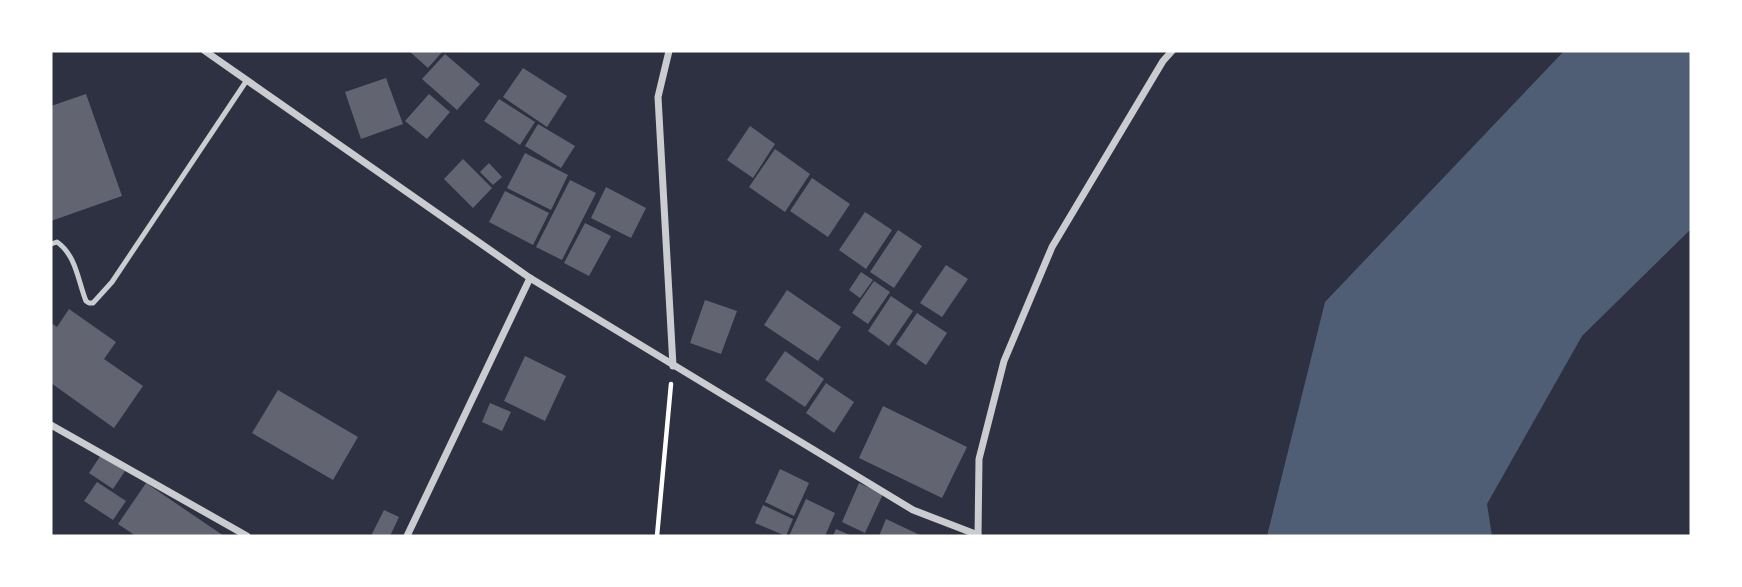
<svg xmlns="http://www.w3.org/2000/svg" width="1742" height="587" font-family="'Work Sans',sans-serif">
	<rect width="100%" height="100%" fill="#2d3142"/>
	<polygon fill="#4f5d75" points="1564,51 1691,51 1691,229 1582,336 1487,504 1492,536 1267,536 1325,302"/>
	<g fill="#626471">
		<polygon points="409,51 443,51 428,68"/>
		<polygon points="445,54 480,84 457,110 422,79"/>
		<polygon points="523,68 567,96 547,127 503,97"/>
		<polygon points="386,78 403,124 361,139 345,92"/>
		<polygon points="86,94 122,196 51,221 51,106"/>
		<polygon points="429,94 450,112 427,139 405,121"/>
		<polygon points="499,99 535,122 520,145 484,121"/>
		<polygon points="538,124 575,146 561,168 525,146"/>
		<polygon points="750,126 775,144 753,178 727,160"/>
		<polygon points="775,149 810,174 785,212 749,187"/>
		<polygon points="525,153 568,175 551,210 507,188"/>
		<polygon points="463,159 492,188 473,208 444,179"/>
		<polygon points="489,163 502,177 493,185 480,172"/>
		<polygon points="812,178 850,204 828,237 790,211"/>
		<polygon points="570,180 596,193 562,260 536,247"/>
		<polygon points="606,187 646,208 631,238 591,218"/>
		<polygon points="505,191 549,213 533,245 489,222"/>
		<polygon points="865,212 892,230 866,269 839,250"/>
		<polygon points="585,223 611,236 589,276 564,263"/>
		<polygon points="898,230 922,246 894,288 870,272"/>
		<polygon points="946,265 968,279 942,317 920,303"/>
		<polygon points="861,272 873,280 860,298 849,290"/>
		<polygon points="874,281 890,292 868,324 852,313"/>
		<polygon points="787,290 841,327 818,361 764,325"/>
		<polygon points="891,296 913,311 889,346 868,331"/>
		<polygon points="705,300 737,311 721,354 690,343"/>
		<polygon points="69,309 116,342 104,359 143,386 114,428 51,383 51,323 57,327"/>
		<polygon points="917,313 947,333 926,365 896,344"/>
		<polygon points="785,351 824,379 805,407 765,380"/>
		<polygon points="525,356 566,376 545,421 504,401"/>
		<polygon points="826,383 854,402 834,433 806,413"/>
		<polygon points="278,390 358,437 333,480 252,433"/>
		<polygon points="490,403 511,412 502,431 482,422"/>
		<polygon points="883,406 967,447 942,498 859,458"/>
		<polygon points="101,455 125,471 113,489 89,473"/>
		<polygon points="780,469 809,483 794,516 765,502"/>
		<polygon points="97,482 126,501 113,520 84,501"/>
		<polygon points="146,483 224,536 136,536 118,524"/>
		<polygon points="859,483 883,494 865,533 842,522"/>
		<polygon points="806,499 835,513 825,536 789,536"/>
		<polygon points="763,505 793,519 786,536 755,523"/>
		<polygon points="384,510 399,517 390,536 371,536"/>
		<polygon points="886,519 922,536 879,536"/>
		<polygon points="836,529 852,536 833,536"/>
	</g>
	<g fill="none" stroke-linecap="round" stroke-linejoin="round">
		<polyline stroke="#fff" stroke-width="4.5" points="657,536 671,384"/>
		<path stroke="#caccd0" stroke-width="5" d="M51 244 57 242C76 255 78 281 86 301L89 303H93L112 282 247 80"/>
		<g stroke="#caccd0" stroke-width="7">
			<polyline points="205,51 530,278 913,510 978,535"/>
			<polyline points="669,51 658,97 673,366"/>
			<polyline points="51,425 247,536"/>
			<polyline points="407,536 530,278"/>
			<polyline points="978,536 979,459 1004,361 1052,247 1163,61 1172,51"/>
		</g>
	</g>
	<rect width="1742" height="587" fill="none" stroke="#ffffff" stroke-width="105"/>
</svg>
